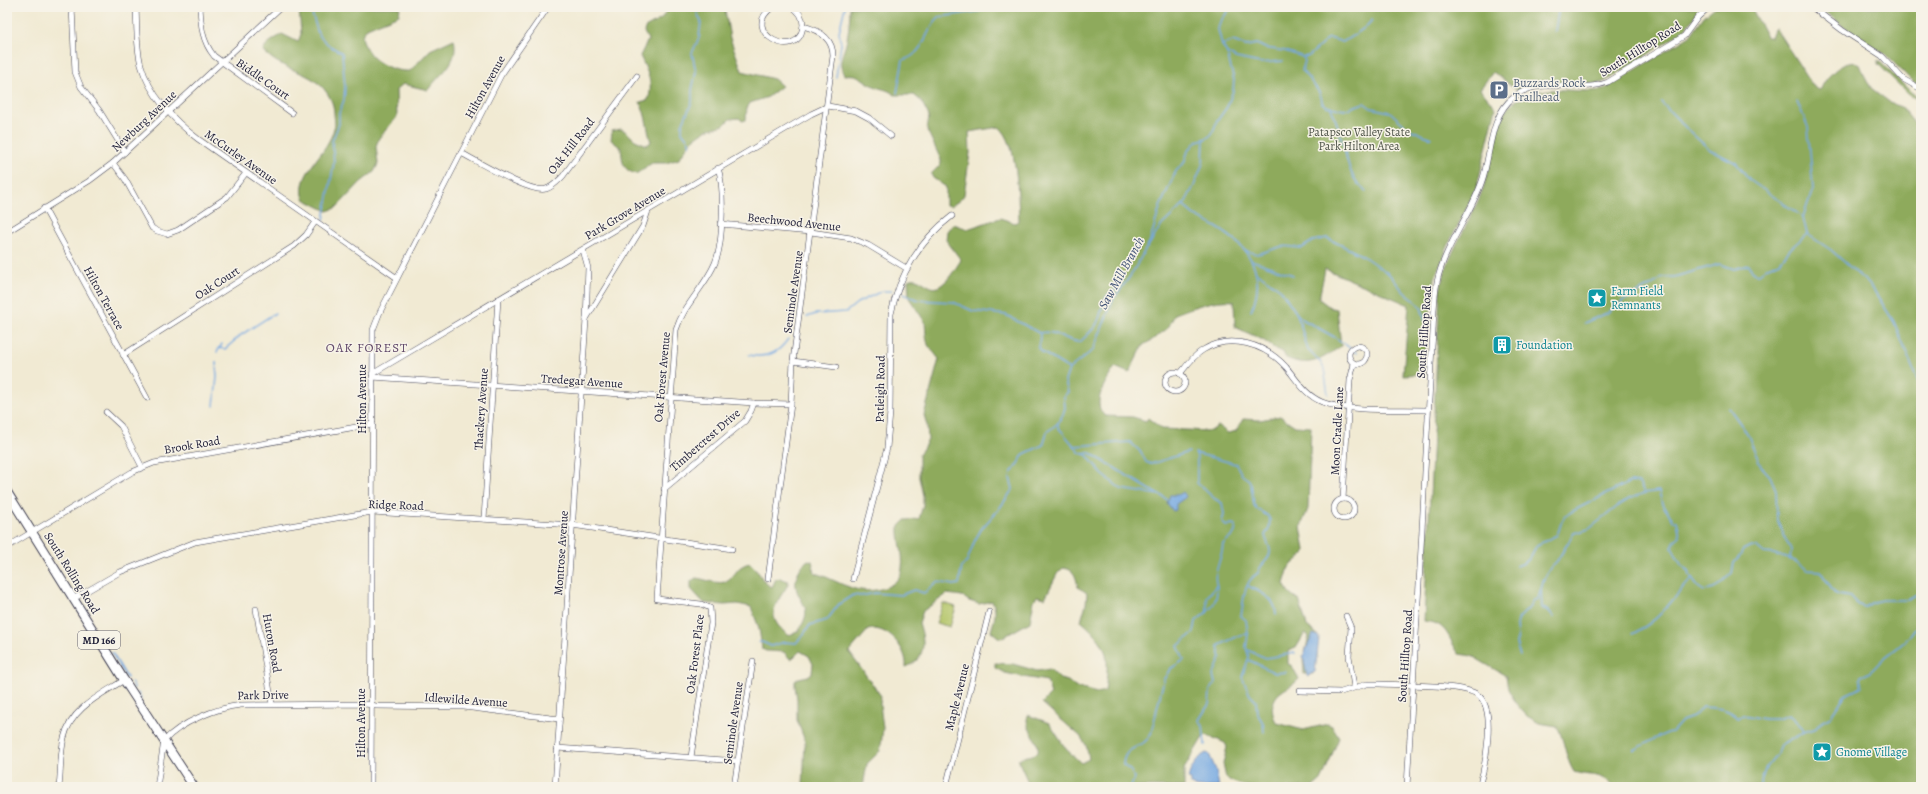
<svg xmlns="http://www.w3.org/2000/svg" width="1928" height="794" font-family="Alegreya,serif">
	<rect width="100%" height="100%" fill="#f7f3e8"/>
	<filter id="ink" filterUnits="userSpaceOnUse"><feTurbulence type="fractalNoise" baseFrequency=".025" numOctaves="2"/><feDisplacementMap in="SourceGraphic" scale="8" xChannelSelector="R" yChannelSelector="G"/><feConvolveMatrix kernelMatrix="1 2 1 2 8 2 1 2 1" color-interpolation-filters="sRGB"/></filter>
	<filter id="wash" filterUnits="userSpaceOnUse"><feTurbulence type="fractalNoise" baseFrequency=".012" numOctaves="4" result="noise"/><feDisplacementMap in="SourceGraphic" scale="16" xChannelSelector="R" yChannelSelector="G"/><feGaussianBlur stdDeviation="0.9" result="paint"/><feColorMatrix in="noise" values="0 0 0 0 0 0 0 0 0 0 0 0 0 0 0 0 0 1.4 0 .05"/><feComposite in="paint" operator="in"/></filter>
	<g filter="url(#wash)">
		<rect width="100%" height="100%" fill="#f1ead3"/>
		<polygon fill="#b3c568" stroke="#6a7452" points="943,603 956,607 950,627 936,623"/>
		<g fill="#8eaa5c" stroke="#58664c">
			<path d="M299 7H400L399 15 367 28 362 35C364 58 389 72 410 71L430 50 454 39C460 63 440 73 428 90L403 84 396 90 397 117 379 138 376 146 378 164 374 172 361 182 336 208 327 211 304 199C295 173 329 153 334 128 336 124 334 118 334 113 334 102 327 91 319 84 308 74 293 71 281 64 274 61 269 56 263 51L267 44 282 34 298 42 301 34Z"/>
			<path d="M669 7H727L725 10 730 38 742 71 774 79 782 86 768 97 750 103 747 106 746 120 742 121 739 118 730 119 724 125 706 130 692 140 679 159 666 163H652L636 174C621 169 623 162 621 148L611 140 612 131 621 129 625 131 635 140 647 145 651 142C647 129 646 113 640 102L648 100C654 83 647 71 640 56L648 40 644 32 645 28 661 19Z"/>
			<path d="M850 7H1705L1698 12 1683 32 1602 83 1577 86 1545 84 1518 90 1493 72 1480 89 1496 108 1476 190 1451 239 1435 278 1432 308 1427 318 1425 374 1403 375 1409 305 1325 269 1319 299 1331 308 1337 309 1341 346C1322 360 1308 368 1286 358L1283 352 1274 348 1263 340 1235 327 1234 301C1213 299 1194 307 1175 314L1168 328 1152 340 1143 345 1129 373 1115 367C1107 380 1090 403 1105 416L1133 417 1146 421 1148 418 1162 429 1211 431 1218 426 1228 433 1236 431 1243 419 1260 420 1280 416 1295 426 1311 427 1308 509 1301 526 1305 550 1304 554 1289 567 1284 584 1289 593 1299 600 1307 626 1317 634V656L1313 674H1304L1303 660 1309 636 1305 633 1296 648 1288 651V664L1292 666 1299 679C1293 686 1287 687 1281 692 1271 699 1270 714 1277 723L1303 730 1328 724 1332 726 1339 738 1322 779 1313 787C1287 787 1248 793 1226 778L1223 764 1227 747 1225 743 1207 735 1203 737 1184 769V787H1021L1027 786 1028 782 1018 760C1024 755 1032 757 1038 752 1040 739 1023 728 1028 715L1049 723 1066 749 1081 763 1089 759 1086 745 1080 736 1042 703 1051 694 1047 681 1023 677 1005 673 995 668V663L1013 664 1037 671 1050 669 1060 679 1068 681 1075 687 1097 693 1105 691C1110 656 1108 644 1081 621L1086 604 1087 593 1078 587C1076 578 1075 569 1063 568L1057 574 1045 598 1037 596 1034 600 1030 622 1002 638 998 637 991 631C994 620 998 612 992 601L979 604 969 601 962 596 947 594 923 611 919 623C925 640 927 659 906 667 908 649 886 624 868 630L849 652 881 696 880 704 883 728 881 746 880 751 867 764 863 787H803L805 741 797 720V699L795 686V681L799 678 808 676 812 673 813 664 809 656 800 651 794 657 790 659 784 652 766 651 762 649 759 628 751 607 738 604 724 605 704 603 691 589V581L696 578C705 579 723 587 730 579 738 571 737 567 749 563 760 569 760 582 772 587L776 579 780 578 788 581V585C774 606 765 617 788 635 796 633 799 632 802 625 812 606 799 603 796 587 794 577 800 566 808 560L812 561 815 573C829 577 839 584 852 588 869 594 900 590 902 568 904 553 898 541 899 526L905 520 919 519 923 505V496L919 477V455L928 440 927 425 924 415 939 359 928 345 926 336 925 322 909 298 908 280C920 274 928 291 938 287 948 282 955 269 961 260L946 240 947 231 953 224 967 229 1000 218 1015 223 1019 220C1018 198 1018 141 999 127L969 132 970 153 964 195C961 200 956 203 951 206L946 205V187L933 178 931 174 941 164V160L927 130 929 116 921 101 914 95H895C886 88 881 90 872 85 860 79 860 73 844 75 836 60 845 53 847 39 849 28 850 18 850 7Z"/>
			<path d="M1715 7H1751L1767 37H1771L1774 29H1776L1813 86 1819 90 1821 89C1825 77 1843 59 1858 63L1871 88 1892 104 1901 107 1915 124 1921 136V787H1614C1602 772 1591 777 1574 772 1565 758 1565 741 1557 726L1539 723 1527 716 1517 705 1508 689 1506 676 1472 656 1459 654C1447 637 1448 623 1424 621L1440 290C1446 258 1465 231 1478 201 1486 183 1490 164 1494 145 1498 129 1500 110 1517 100 1548 82 1570 94 1603 90L1690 36 1704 16Z"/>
			<polygon points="1819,7 1921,7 1921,86 1912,81 1885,54 1851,32"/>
			<polygon points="1878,60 1912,93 1921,97 1921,101 1909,95 1878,64"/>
		</g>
		<g fill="#74a8e1" stroke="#4b658e">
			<polygon points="1182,492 1186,497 1176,504 1176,510 1173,511 1167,503 1170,495 1178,495"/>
			<polygon points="1313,634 1318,636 1319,638 1315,672 1307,676 1303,656"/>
			<path d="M1206 753 1209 754 1216 770 1219 787H1198L1191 785V780L1188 779C1189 770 1198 757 1206 753Z"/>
		</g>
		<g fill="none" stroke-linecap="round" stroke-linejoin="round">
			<g stroke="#74a8e1" stroke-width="1.5">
				<polyline points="310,7 319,36 330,46 342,53 345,87 344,100 339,113 339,124 332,141 334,162 324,220"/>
				<polyline points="1555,31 1559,7"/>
				<path d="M1222 45 1233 41 1246 46 1257 44 1265 48 1285 51 1303 57 1309 56 1329 38 1343 42C1354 34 1364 31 1372 20"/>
				<polyline points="1227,53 1236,58 1260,63 1283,61"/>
				<path d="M1303 57 1305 61 1302 71C1309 79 1323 93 1322 103L1327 106 1344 110 1364 103 1371 108 1390 112 1409 129 1431 138"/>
				<polyline points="836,77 841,44 839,32 845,7"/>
				<path d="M897 93 903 60C906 59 909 58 912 56 925 47 927 28 939 17L981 11 988 7"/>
				<polyline points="1797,101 1808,127 1813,189 1803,217"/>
				<polyline points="1661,102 1688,130 1709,149 1736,163 1751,181 1803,217 1807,234 1831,250 1871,286 1894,322 1921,389"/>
				<path d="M1331 107C1334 117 1339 127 1341 137 1348 158 1347 177 1366 191"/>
				<polyline points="690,146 689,141 682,132 682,125 692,102 692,90 696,72 692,53 699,38 701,21 697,13 699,7"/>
				<path d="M1183 204C1192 217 1203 219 1216 227 1248 246 1268 273 1251 311"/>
				<polyline points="1147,248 1160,227 1185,203 1194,186 1203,163 1204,139"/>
				<polyline points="1246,251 1258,254 1283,246 1302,248 1313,241 1327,238 1363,256 1389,274 1404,292 1417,303 1421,307 1426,324"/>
				<polyline points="1251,260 1293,275"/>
				<polyline points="1255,271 1281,290 1297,314 1302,319 1336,338 1357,353"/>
				<path d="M903 294 918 300 953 302 973 311 1006 315 1039 333C1057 329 1064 341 1080 342 1085 337 1092 331 1096 325 1104 313 1100 290 1121 289"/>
				<polyline points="1297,314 1308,350 1321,363 1324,369 1328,394"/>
				<polyline points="807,317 816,314 846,312 857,303 882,291 892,291"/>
				<polyline points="1584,323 1607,313 1621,302 1652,285 1662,277 1674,277 1720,264 1734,269 1749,265 1753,273 1759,274 1768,267 1780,262 1791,248 1807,234"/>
				<polyline points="1040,333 1039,348 1042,352 1069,369"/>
				<polyline points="218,348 225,349 241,335 275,313"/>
				<polyline points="217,352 222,344"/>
				<path d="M749 355C766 358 778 354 788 339"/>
				<polyline points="1921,390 1917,407 1921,421"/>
				<polyline points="214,406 217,377 216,362"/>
				<polyline points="1729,408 1747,433 1761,466 1770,476 1776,490 1777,520 1791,550 1790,560"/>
				<polyline points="1058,423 1058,427 1080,453 1087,455 1102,474 1121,489 1160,495"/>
				<polyline points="1074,446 1130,442 1141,452 1146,462 1151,464 1189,452"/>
				<polyline points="1084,453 1090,453 1157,494"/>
				<polyline points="1160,495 1168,500"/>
				<path d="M1516 566C1531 562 1530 556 1537 545L1557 535C1562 524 1559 520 1571 512L1630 482 1639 483 1644 492"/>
				<path d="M1248 586C1260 592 1276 598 1276 614"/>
				<polyline points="1541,590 1542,608 1549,611 1554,617"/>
				<polyline points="1207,613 1207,597 1217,585"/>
				<path d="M1632 634C1663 619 1669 601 1692 579"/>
				<polyline points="96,642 104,655"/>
				<polyline points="759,642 762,642 771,646 785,642 796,643 803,635 810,625 827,620 839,604 853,595 861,596 875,593 901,595 914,590 924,593 938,582 954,585 959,584 962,566 967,561 975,540 982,528 999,509 1013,489 1010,478 1011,472 1013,471 1024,454 1043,445 1047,432 1058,423 1063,414 1065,408 1064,396 1068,392 1065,381 1069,369 1093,350 1114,298 1131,275 1150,241 1160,207 1176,171 1184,163 1188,151 1194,144 1197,141 1207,138 1212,134 1217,121 1227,107 1233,91 1234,80 1227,53 1222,45 1218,29 1220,22 1231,7"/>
				<polyline points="1247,650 1266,658 1295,653"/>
				<polyline points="112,653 127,678"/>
				<polyline points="1520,656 1516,643 1518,636 1517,624 1519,618 1529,608 1533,600 1538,599 1544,579 1550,568 1557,561 1574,533 1589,529 1618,506 1629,499 1644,493 1659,491 1662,504 1674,521 1677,521 1680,536 1675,540 1672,548 1682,566 1689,571 1690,576 1698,587 1704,591 1714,589 1732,573 1734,563 1740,556 1743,550 1751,546 1757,547 1764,553 1774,554 1795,561 1808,570 1820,571 1835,593 1839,595 1850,597 1856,604 1865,607 1873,602 1882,600 1908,600 1921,593"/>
				<polyline points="1249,660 1275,673 1286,672"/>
				<polyline points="109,663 114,672"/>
				<polyline points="131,682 134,688"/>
				<polyline points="124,687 126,691"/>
				<polyline points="138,693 141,699"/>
				<polyline points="1205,745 1203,726 1199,720 1209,704 1210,690 1215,683 1213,675 1221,658 1218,646 1240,635 1248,634"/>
				<path d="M1634 750C1643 746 1664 732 1672 732L1682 721 1693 717 1703 707C1716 708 1729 708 1738 718L1743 715 1765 719H1777L1789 715 1802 727 1804 732"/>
				<path d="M1131 787 1134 778 1131 771 1123 765C1124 744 1143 750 1151 734L1164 679 1170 669 1184 660 1178 646 1194 632 1196 621C1208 611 1217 606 1217 589 1217 584 1214 578 1216 574 1218 562 1222 557 1223 544 1229 537 1237 537 1235 525L1232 524 1226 526 1222 522 1224 514 1222 503 1215 499 1197 483V457L1195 453 1236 464 1242 475 1249 480 1251 484 1254 505 1257 509 1268 516 1270 520 1269 529 1265 535C1266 541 1270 546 1270 551 1271 560 1260 563 1258 573 1243 582 1244 600 1241 616L1246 620 1248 634 1246 647 1249 657 1242 677 1250 695 1256 701 1257 713 1263 723 1264 732"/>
				<path d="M1759 787 1766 767 1776 755 1780 746 1804 732 1816 728 1823 720 1831 716 1845 695 1862 687 1860 679 1861 676C1872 673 1875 666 1883 659 1891 652 1900 647 1907 639 1911 635 1912 630 1917 627H1921"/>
			</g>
		</g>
	</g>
	<g filter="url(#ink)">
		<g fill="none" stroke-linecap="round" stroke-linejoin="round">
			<g stroke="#414052" stroke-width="6">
				<g id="minor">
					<polyline points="72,7 75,72 81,87 99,110 125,152"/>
					<path d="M136 7C137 26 136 46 141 65 149 94 174 121 198 139L397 278"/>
					<path d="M200 7C201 26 202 41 214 56L292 113"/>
					<path d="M773 7C737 31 800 65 803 25 803 17 799 11 792 7"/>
					<polyline points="1812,7 1842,30 1882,56 1903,79 1921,89"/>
					<path d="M461 153C477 161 531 194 546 189 553 187 558 181 563 176L637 76"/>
					<polyline points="113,163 125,179 152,228 157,231 167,234 178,230 227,197 246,173"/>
					<polyline points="44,208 147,398"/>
					<polyline points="720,224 811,232 851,238 868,245 906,268"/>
					<polyline points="7,232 89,181 113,163 281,7"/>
					<polyline points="586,319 643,226 648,211"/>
					<circle cx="1358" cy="355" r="9"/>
					<polyline points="123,355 294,246 306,235 315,222"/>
					<polyline points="793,361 836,367"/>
					<circle cx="1175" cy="382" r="10"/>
					<polyline points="372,374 811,114 828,106 856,111 869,118 891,136"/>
					<path d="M1180 374C1187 365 1193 356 1203 350 1230 333 1265 344 1286 367 1297 380 1305 395 1322 402 1346 412 1400 409 1428 410"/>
					<polyline points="372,377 754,403 791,404"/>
					<polyline points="106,412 121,426 142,467"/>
					<polyline points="664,489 745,421 751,411 754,403"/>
					<polyline points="1343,499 1350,380 1354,364"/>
					<circle cx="1344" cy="509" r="10"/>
					<polyline points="484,519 498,299"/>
					<polyline points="7,547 132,472 154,463 373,424"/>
					<path d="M768 579 791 404 793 361 833 56C833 38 819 30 803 26"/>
					<path d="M853 579 887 448 890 412 891 314C899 275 920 240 952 216"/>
					<polyline points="73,599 120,572 195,542 372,512 572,525 732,549"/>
					<polyline points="256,609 272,704"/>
					<polyline points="1346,616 1351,628 1349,656 1354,687"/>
					<path d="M1300 691 1341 692 1367 684H1379C1400 685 1464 684 1478 695 1497 709 1485 767 1479 787"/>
					<polyline points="557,748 738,761"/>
					<path d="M691 757 711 623 710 608 701 604 657 599 676 330C684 304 705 287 715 263 723 244 725 188 718 168"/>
					<path d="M59 787C61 771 60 754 64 738 71 708 101 695 124 680"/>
					<path d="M157 787 164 741C181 722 216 708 241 705L366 704 376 706 464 707 559 719"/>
					<polyline points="371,787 373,330 380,312 501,75 548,7"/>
					<polyline points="555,787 586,320 588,268 583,250"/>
					<polyline points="734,787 753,661"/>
					<polyline points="946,787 989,612"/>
					<path d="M1407 787C1413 682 1420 577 1425 471 1427 430 1430 388 1432 346 1434 325 1433 302 1437 282 1445 244 1472 214 1483 178 1491 152 1490 115 1514 97 1541 75 1578 94 1608 82L1684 36 1698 17 1709 7"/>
				</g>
			</g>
			<g stroke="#414052" stroke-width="10">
				<polyline id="primary" points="7,492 124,680 194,787"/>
			</g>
			<use href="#minor" stroke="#fff" stroke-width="5"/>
			<use href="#primary" stroke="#fff" stroke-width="8"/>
		</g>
	</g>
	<defs>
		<g id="parking-square" transform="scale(1)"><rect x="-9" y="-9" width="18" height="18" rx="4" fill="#5c6f8a" stroke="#f7f3e8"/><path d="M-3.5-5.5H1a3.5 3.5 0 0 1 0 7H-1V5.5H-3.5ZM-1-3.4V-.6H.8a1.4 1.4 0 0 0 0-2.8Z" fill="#fff"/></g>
		<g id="sight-square" transform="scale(1)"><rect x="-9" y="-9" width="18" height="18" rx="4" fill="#0f9aa8" stroke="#f7f3e8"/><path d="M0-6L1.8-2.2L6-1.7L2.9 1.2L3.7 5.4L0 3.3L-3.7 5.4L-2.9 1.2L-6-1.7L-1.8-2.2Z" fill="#fff"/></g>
		<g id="building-square" transform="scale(1)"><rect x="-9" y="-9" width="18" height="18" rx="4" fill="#0f9aa8" stroke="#f7f3e8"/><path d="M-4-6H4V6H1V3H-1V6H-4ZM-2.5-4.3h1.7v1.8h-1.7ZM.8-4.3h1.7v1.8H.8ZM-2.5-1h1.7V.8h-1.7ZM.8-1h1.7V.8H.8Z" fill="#fff"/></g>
	</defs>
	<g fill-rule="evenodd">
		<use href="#parking-square" x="1499" y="90"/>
		<use href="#sight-square" x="1597" y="298"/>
		<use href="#building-square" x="1502" y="345"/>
		<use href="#sight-square" x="1822" y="752"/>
	</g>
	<g text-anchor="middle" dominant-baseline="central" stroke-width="3" stroke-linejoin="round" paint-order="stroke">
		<rect fill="#f7f3e8" stroke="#62616f" stroke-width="1" x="78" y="631" width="42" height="18" rx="3"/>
		<g font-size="11" font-weight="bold" fill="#22223b">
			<text x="99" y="640">MD 166</text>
		</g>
		<g font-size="12" fill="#22223b" stroke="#f7f3e8">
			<text transform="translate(1640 49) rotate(-32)">South Hilltop Road</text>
			<text transform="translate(263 79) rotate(35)">Biddle Court</text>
			<text transform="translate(485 87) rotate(-61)">Hilton Avenue</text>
			<text transform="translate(144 121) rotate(-43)">Newburg Avenue</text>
			<text transform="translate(571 146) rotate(-52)">Oak Hill Road</text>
			<text transform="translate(241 157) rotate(35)">McCurley Avenue</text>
			<text transform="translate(625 213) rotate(-31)">Park Grove Avenue</text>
			<text transform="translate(794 222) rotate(6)">Beechwood Avenue</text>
			<text transform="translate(217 283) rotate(-33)">Oak Court</text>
			<text transform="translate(793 292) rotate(-82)">Seminole Avenue</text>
			<text transform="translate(104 298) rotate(61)">Hilton Terrace</text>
			<text transform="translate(1424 332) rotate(-86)">South Hilltop Road</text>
			<text transform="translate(662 377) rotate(-85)">Oak Forest Avenue</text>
			<text transform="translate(582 381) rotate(4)">Tredegar Avenue</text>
			<text transform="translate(880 389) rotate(-89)">Patleigh Road</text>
			<text transform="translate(362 399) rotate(-90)">Hilton Avenue</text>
			<text transform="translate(481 409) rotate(-86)">Thackery Avenue</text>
			<text transform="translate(1337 431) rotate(-87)">Moon Cradle Lane</text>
			<text transform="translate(705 440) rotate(-41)">Timbercrest Drive</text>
			<text transform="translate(192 445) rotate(-10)">Brook Road</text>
			<text transform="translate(396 505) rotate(2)">Ridge Road</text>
			<text transform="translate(561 553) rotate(-86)">Montrose Avenue</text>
			<text transform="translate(72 573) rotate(58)">South Rolling Road</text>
			<text transform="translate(272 643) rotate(80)">Huron Road</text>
			<text transform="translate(695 654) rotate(-83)">Oak Forest Place</text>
			<text transform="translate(1405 656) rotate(-86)">South Hilltop Road</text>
			<text transform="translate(263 695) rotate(-1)">Park Drive</text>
			<text transform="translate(957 697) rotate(-76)">Maple Avenue</text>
			<text transform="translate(466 700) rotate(4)">Idlewilde Avenue</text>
			<text transform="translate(361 723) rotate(-90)">Hilton Avenue</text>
			<text transform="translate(733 723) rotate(-82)">Seminole Avenue</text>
		</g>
		<g font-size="12" fill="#4e5e75" stroke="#f7f3e8" text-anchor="start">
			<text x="1513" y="83">Buzzards Rock<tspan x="1513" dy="14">Trailhead</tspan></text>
		</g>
		<g font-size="12" fill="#4e5348" stroke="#f7f3e8">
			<text x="1359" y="132">Patapsco Valley State<tspan x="1359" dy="14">Park Hilton Area</tspan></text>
		</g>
		<g font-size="12" fill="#0d838f" stroke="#f7f3e8" text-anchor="start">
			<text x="1611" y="291">Farm Field<tspan x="1611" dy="14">Remnants</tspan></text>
			<text x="1516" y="345">Foundation</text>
			<text x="1836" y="752">Gnome Village</text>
		</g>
		<g font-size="13" font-style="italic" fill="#3f5175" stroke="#f7f3e8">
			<text transform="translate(1121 273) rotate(-61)">Saw Mill Branch</text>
		</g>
		<g font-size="13" letter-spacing="1" fill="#604869" stroke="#f7f3e8">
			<text x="367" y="347">OAK FOREST</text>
		</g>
	</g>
	<rect width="1928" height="794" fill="none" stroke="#f7f3e8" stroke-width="24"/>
</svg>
